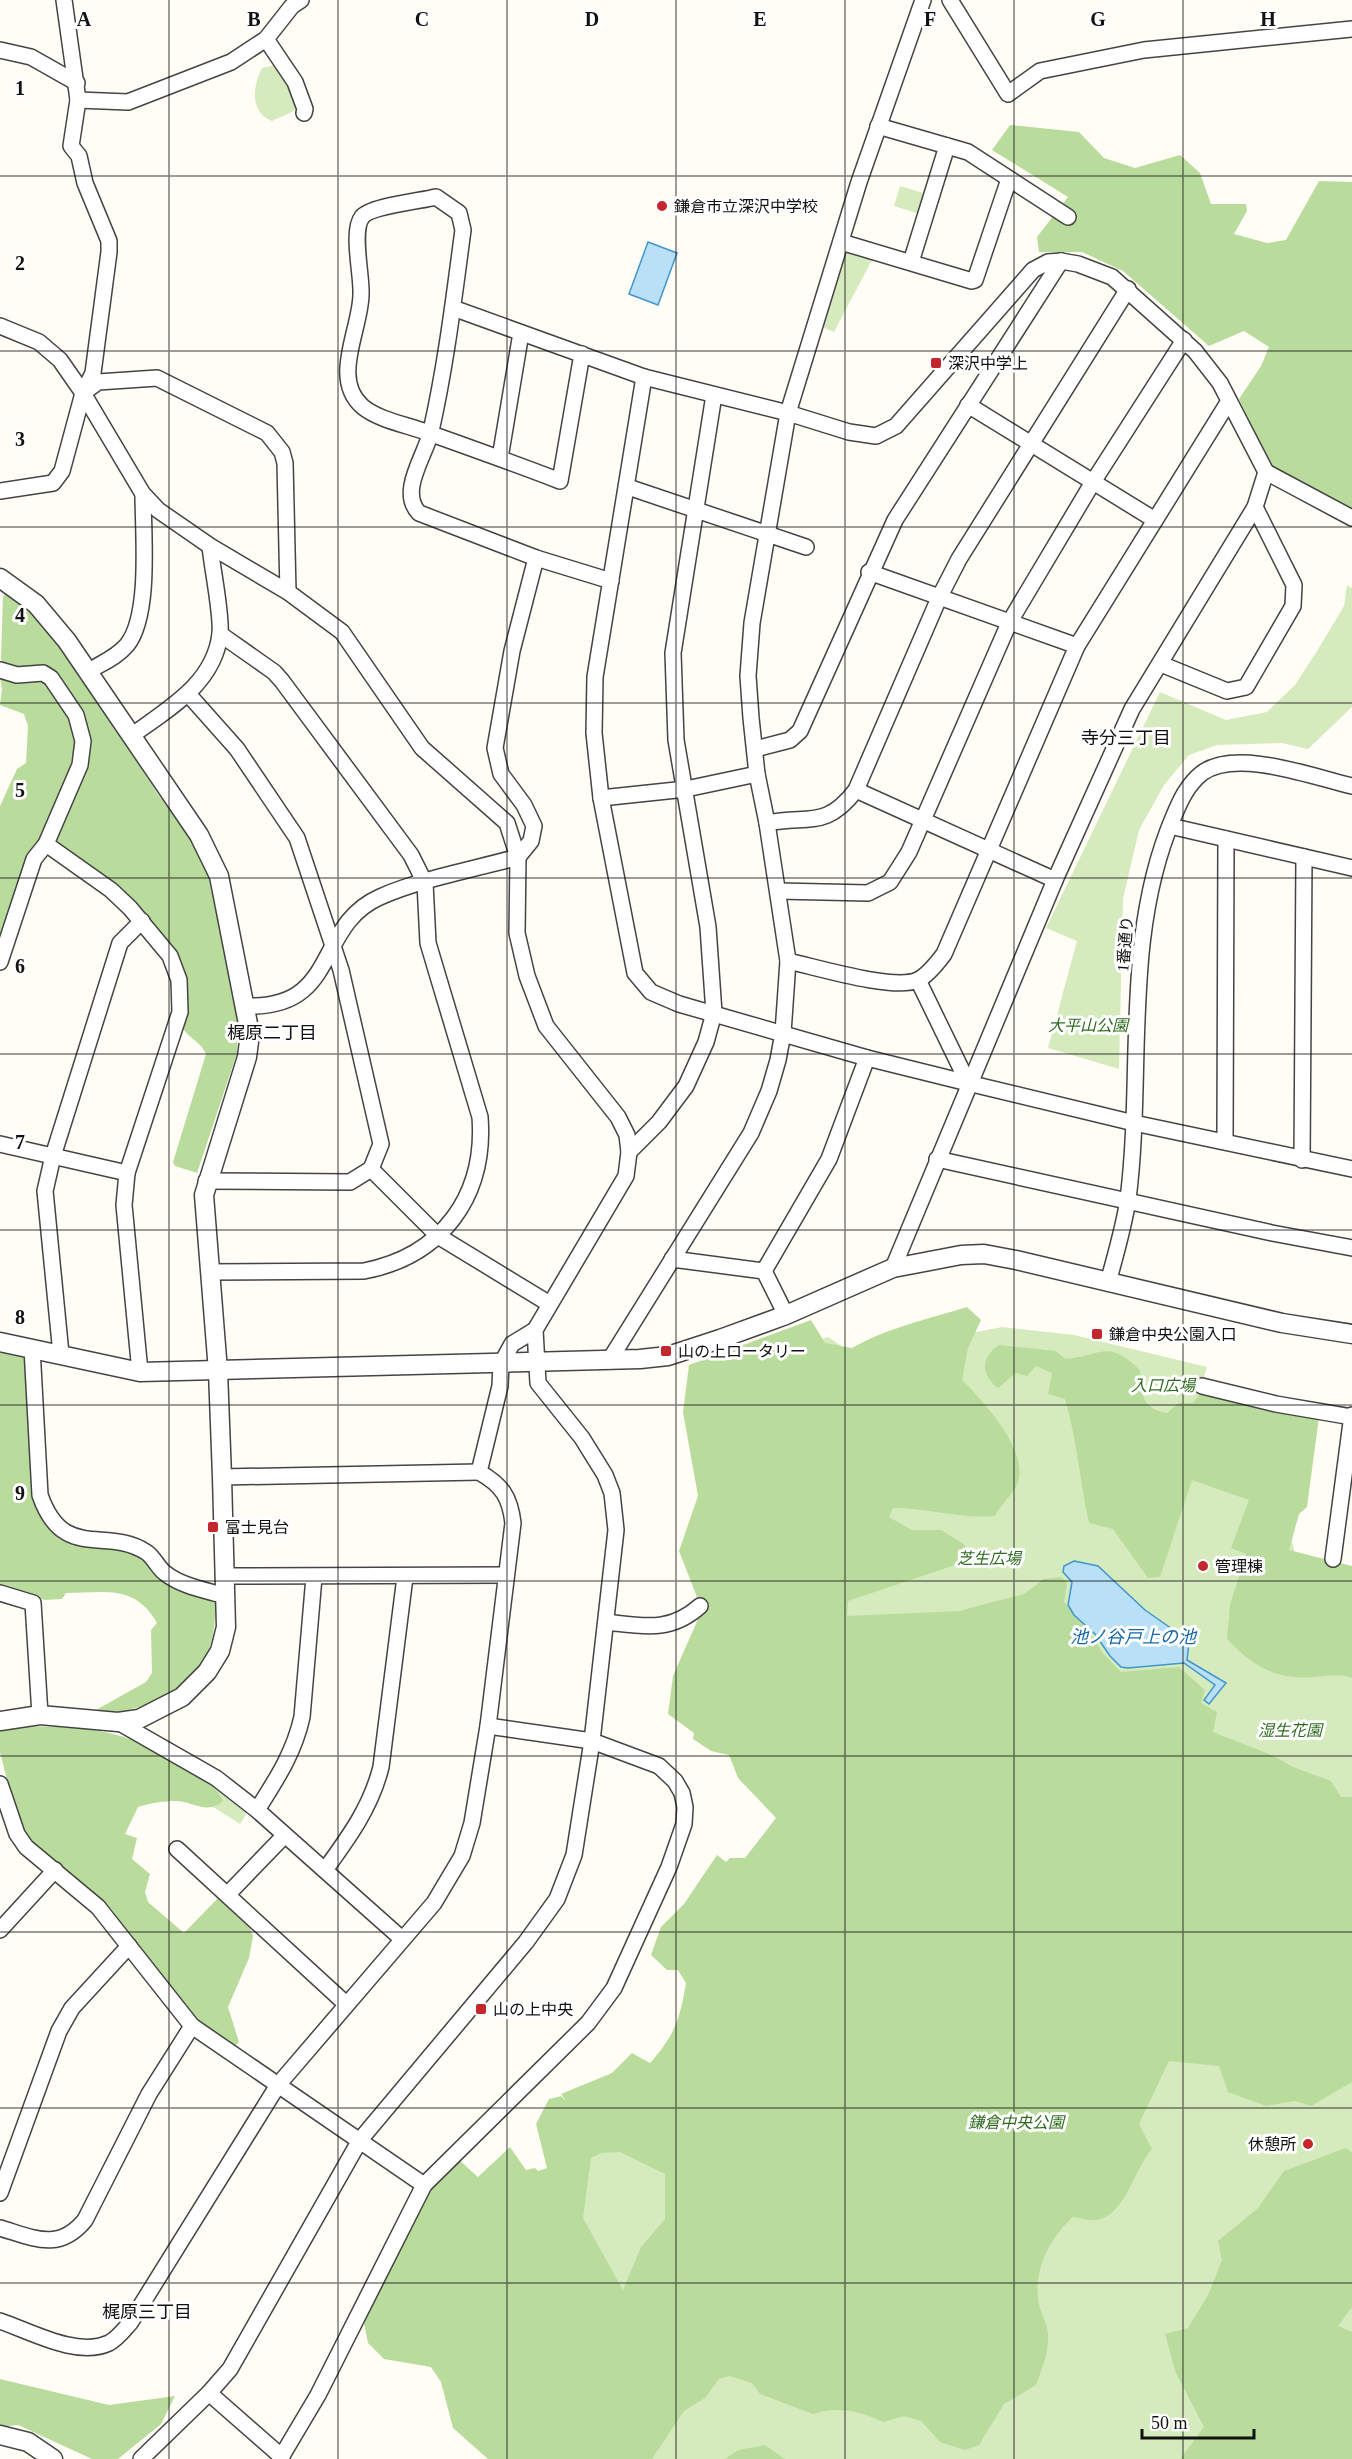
<svg xmlns="http://www.w3.org/2000/svg" width="1352" height="2459" font-family="'Times New Roman','Noto Sans JP',serif">
	<rect width="100%" height="100%" fill="#fffdf5"/>
	<g fill="#d5ebbd">
		<path d="M276 65 297 104 294 111 272 121C249 112 253 86 262 68Z"/>
		<polygon points="900,186 927,194 920,214 894,206"/>
		<polygon points="846,250 873,258 834,332 822,327"/>
		<polygon points="1347,585 1352,588 1352,707 1308,749 1282,743 1217,745 1189,755 1164,785 1139,830 1123,899 1119,1069 1048,1048 1077,941 1046,928 1160,692 1226,720 1267,712 1295,685 1317,651 1344,606"/>
		<polygon points="1002,1327 1074,1335 1207,1367 1203,1380 1229,1397 1290,1529 1296,1561 1352,1587 1352,2359 1324,2459 505,2459 576,2162 673,2075 787,1812 810,1343 828,1337 847,1350 936,1340"/>
		<polygon points="210,1779 248,1811 240,1824 204,1801"/>
	</g>
	<g fill="#b9dc9c" fill-rule="evenodd">
		<polygon points="1010,125 1079,132 1104,158 1135,168 1180,155 1200,173 1211,204 1246,204 1247,211 1234,234 1267,243 1286,240 1319,181 1352,182 1352,509 1271,465 1239,399 1261,366 1269,347 1244,331 1209,346 1123,271 1082,252 1039,252 1037,237 1068,197 992,150"/>
		<path d="M9 592 39 619 61 643 157 793 194 843 208 873 238 1020 237 1053 197 1173 175 1166 173 1162 206 1054C200 1040 187 1038 181 1025L178 963 58 844 55 835 88 751 64 687 4 665 1 659 3 596Z"/>
		<path d="M0 676 41 678C62 705 75 722 77 756L0 947V806L17 769 26 763 28 726 24 714 0 705 2 689Z"/>
		<path d="M967 1307 981 1320 968 1348 962 1380C983 1401 1028 1449 1018 1482 1014 1494 1001 1503 995 1516 961 1519 927 1508 893 1508L889 1517 912 1530H941L965 1545 967 1561 848 1601 847 1616 959 1611 1024 1594 1044 1579 1061 1577 1067 1582 1064 1602 1094 1638 1102 1652 1121 1672 1179 1667 1205 1690 1201 1703 1217 1712 1213 1732 1274 1756 1293 1767 1331 1781 1341 1797H1352V2082L1311 2106 1295 2101 1266 2106 1228 2092 1219 2066 1169 2061 1139 2124 1152 2149C1135 2167 1125 2217 1096 2220 1089 2221 1080 2218 1073 2217 1050 2237 1032 2272 1039 2304 1041 2314 1048 2325 1048 2335 1049 2352 1042 2369 1036 2385L1004 2404 979 2445 965 2450 940 2442 921 2421 904 2416 883 2422C860 2411 838 2406 813 2414L760 2394 752 2383 729 2376 719 2379 705 2398 684 2411 652 2459H488L453 2428 441 2382 431 2367 384 2359 368 2343 364 2323 396 2248 428 2188 458 2159 478 2177 510 2147 526 2170 535 2168 538 2171 547 2168 536 2124 549 2099 561 2096 566 2101 561 2094 612 2073 632 2053 650 2063C675 2035 680 2019 686 1983L678 1970H667L651 1955 661 1927 684 1904 717 1855 726 1862 730 1858H745L776 1818 738 1778 729 1755 711 1751 693 1739 694 1733 668 1714 673 1676 702 1610 679 1551 698 1496 683 1412 689 1365 811 1320 825 1343 852 1348C887 1328 928 1319 967 1307ZM620 2152 665 2174V2219L641 2247 623 2290 583 2218 591 2158 601 2153Z"/>
		<path d="M999 1345 1056 1351 1065 1359C1103 1356 1106 1338 1140 1370 1142 1394 1140 1408 1167 1413L1179 1403H1193L1200 1394 1319 1417 1307 1507 1299 1514 1289 1550 1352 1566V1678C1340 1673 1327 1676 1314 1677 1276 1680 1252 1666 1227 1639L1230 1605 1246 1554 1231 1548 1249 1500 1192 1480 1160 1577 1148 1578 1113 1529 1089 1523C1080 1482 1077 1439 1065 1399L1048 1394 1052 1373 1036 1366 1027 1376 1016 1373 998 1388C981 1375 980 1358 999 1345Z"/>
		<path d="M0 1350 19 1354 26 1360 43 1517 140 1554 216 1601C215 1615 215 1629 211 1643 198 1692 142 1713 97 1713L96 1710 146 1682 152 1673 151 1630 157 1623C135 1584 105 1593 66 1593L62 1599 45 1600 0 1587Z"/>
		<path d="M21 1726C50 1727 81 1726 109 1733 143 1741 208 1769 223 1801 208 1815 193 1802 177 1801 163 1801 151 1803 138 1807L125 1834 137 1838 132 1859 150 1874 145 1892 148 1902 184 1933 220 1896 245 1916 253 1936 249 1958 228 2007 239 2042 234 2047 201 2024 185 2008 111 1909 28 1840 17 1820 0 1752V1730Z"/>
		<polygon points="1346,2148 1352,2153 1352,2307 1338,2326 1352,2332 1352,2459 1180,2459 1204,2427 1176,2373 1165,2334 1188,2328 1208,2295 1222,2260 1218,2241 1258,2208 1284,2171"/>
		<polygon points="0,2379 109,2405 175,2396 161,2424 118,2459 92,2459 18,2425 0,2427"/>
		<polygon points="765,2445 785,2459 725,2459 738,2450"/>
	</g>
	<g fill="#b9e0f7" stroke="#3f96cf" stroke-width="1.5">
		<polygon points="648,242 677,253 658,305 629,294"/>
		<polygon points="1074,1561 1098,1566 1145,1610 1185,1638 1189,1643 1187,1660 1226,1683 1209,1704 1204,1700 1215,1685 1184,1663 1128,1668 1121,1667 1110,1656 1095,1634 1074,1615 1068,1605 1072,1582 1063,1572 1064,1566"/>
	</g>
	<g fill="none" stroke-linecap="round" stroke-linejoin="round">
		<g stroke="#444" stroke-width="18">
			<g id="minor">
				<polyline points="950,0 1008,94 1040,71 1144,50 1352,29"/>
				<polyline points="266,39 295,82 305,109 304,113"/>
				<polyline points="0,50 31,57 77,83"/>
				<polyline points="78,100 128,102 231,62 266,39 292,6 301,0"/>
				<polyline points="878,126 968,152 1068,217"/>
				<polyline points="841,242 972,281 975,280 1009,179"/>
				<polyline points="911,262 947,146"/>
				<polyline points="453,308 644,377 788,413 849,432 876,436 896,426 1033,270 1048,262 1061,261 1078,264 1112,277 1195,351 1220,383 1266,472 1255,507 1132,709 1055,880 893,1268"/>
				<polyline points="0,326 39,342 60,360 83,393 143,494 158,510 210,546 288,592 342,632 422,748 507,823 518,857 517,933 527,976 546,1026 618,1117 627,1135 629,1152 626,1176 535,1330 538,1383 582,1438 605,1475 612,1493 616,1530 592,1741 574,1855 557,1899 526,1942 360,2140 230,2369 209,2393 141,2459"/>
				<path d="M582 354 560 481C516 464 471 448 426 432 407 425 379 420 363 407 330 379 361 329 361 294 362 275 351 231 362 217 370 206 421 201 436 197L459 213 463 230C454 297 446 365 431 431 426 455 398 491 419 513L536 558 611 581"/>
				<polyline points="644,377 595,677 594,733 601,798 635,973 651,992 679,1004 867,1058 968,1083 1134,1123 1352,1169"/>
				<polyline points="83,393 98,382 157,378 267,433 282,452 285,463 288,592"/>
				<polyline points="968,405 1155,520"/>
				<polyline points="500,458 521,333"/>
				<polyline points="1266,472 1352,518"/>
				<polyline points="628,487 806,547"/>
				<polyline points="0,491 53,483 62,471 83,393 93,373 109,252 109,241 85,183 79,156 71,146 78,100 64,0"/>
				<polyline points="869,572 1077,646"/>
				<polyline points="1161,664 1227,691 1246,687 1293,606 1294,585 1255,507"/>
				<polyline points="0,670 17,675 43,673 51,678 76,715 83,741 80,765 46,844 34,859 0,962"/>
				<path d="M89 671C102 663 117 657 127 645 151 615 143 533 143 494"/>
				<polyline points="189,695 237,749 297,838 341,970 381,1144 371,1169 350,1182 206,1181"/>
				<path d="M131 736C168 709 214 684 220 634 222 614 212 568 210 546"/>
				<polyline points="755,749 790,740 800,731 895,520 1061,261"/>
				<polyline points="856,790 1055,880"/>
				<polyline points="601,798 686,789 757,774"/>
				<path d="M767 823C810 815 826 829 856 790L939 598 959 559 1128 289"/>
				<polyline points="1170,826 1352,868"/>
				<polyline points="46,844 111,890 130,908 170,956 179,980 180,1012 127,1173 124,1205 140,1372"/>
				<polyline points="778,891 868,893 890,882 909,852 1009,623 1093,482 1184,340"/>
				<path d="M788 961C816 967 894 991 918 980 928 975 938 962 944 954L1077 646 1229 401"/>
				<polyline points="918,980 968,1083"/>
				<path d="M246 1006C340 1009 314 926 380 897 420 879 475 869 518 857L531 841 534 826 524 805 501 774 495 748 512 651 536 558"/>
				<polyline points="1225,1141 1226,839"/>
				<polyline points="0,1144 127,1173"/>
				<polyline points="629,1152 659,1122 686,1086 706,1042 714,1013 708,927 676,740 673,653 714,395"/>
				<polyline points="937,1159 1272,1233 1352,1248"/>
				<polyline points="1302,1160 1304,857"/>
				<polyline points="371,1169 438,1236 548,1303"/>
				<polyline points="672,1259 764,1271 786,1315"/>
				<polyline points="764,1271 829,1159 867,1058"/>
				<path d="M210 1272 364 1271C442 1256 486 1196 480 1117L428 943 425 883 411 855 282 681 274 672 220 634"/>
				<path d="M1108 1283C1115 1256 1124 1227 1128 1199 1144 1073 1122 938 1173 818 1180 801 1187 785 1202 773 1237 748 1313 777 1352 786"/>
				<path d="M32 1348 40 1495C63 1562 106 1526 146 1552 154 1557 158 1568 165 1573 181 1586 205 1590 225 1596"/>
				<polyline points="61,1354 45,1191 53,1156 120,943 142,921"/>
				<polyline points="609,1361 751,1133 769,1091 778,1060 783,1033 788,961 767,823 757,774 751,718 748,676 752,623 788,413 859,182 923,0"/>
				<polyline points="1202,1386 1276,1404 1352,1417"/>
				<polyline points="222,1477 479,1472"/>
				<polyline points="1333,1559 1352,1415"/>
				<polyline points="226,1576 506,1575"/>
				<polyline points="0,1593 33,1603 40,1715"/>
				<path d="M606 1622C643 1626 670 1633 700 1606"/>
				<polyline points="118,1722 216,1778 257,1810 402,1939"/>
				<polyline points="0,1784 17,1834 26,1847 98,1907 192,2026 424,2185"/>
				<path d="M257 1810C276 1780 294 1753 302 1717L314 1577"/>
				<polyline points="177,1849 346,2004"/>
				<path d="M325 1870C349 1837 371 1807 381 1767L405 1577"/>
				<polyline points="228,1894 284,1836"/>
				<polyline points="0,1930 55,1870"/>
				<polyline points="0,2193 59,2031 72,2008 129,1946"/>
				<path d="M0 2228C34 2238 59 2252 85 2220L149 2094 192 2026"/>
				<path d="M0 2321C30 2331 77 2358 109 2343 117 2339 124 2330 130 2323L278 2085 434 1903 462 1856 472 1823 488 1726 513 1523C510 1497 502 1485 479 1472L500 1386 501 1364 512 1344 535 1330"/>
				<polyline points="209,2393 282,2457"/>
				<polyline points="280,2459 318,2395 424,2185 588,2023 614,1988 669,1867 684,1824 685,1807 682,1793 675,1781 659,1766 592,1741 488,1726"/>
			</g>
		</g>
		<g stroke="#444" stroke-width="21">
			<g id="tertiary">
				<polyline points="0,578 36,604 67,641 199,835 219,876 250,1034 247,1057 204,1195 218,1371 222,1477 226,1627 220,1651 207,1672 182,1697 139,1719 118,1722 40,1715 0,1721"/>
				<polyline points="0,1342 140,1372 640,1359 668,1356 720,1339 786,1315 893,1268 961,1255 984,1254 1016,1260 1282,1323 1352,1334"/>
				<polyline points="0,2435 28,2442 53,2459"/>
			</g>
		</g>
		<use href="#minor" stroke="#fff" stroke-width="15"/>
		<use href="#tertiary" stroke="#fff" stroke-width="18"/>
	</g>
	<path fill="none" stroke="#111" stroke-width="1.5" stroke-opacity="0.55" d="M169 0V2459M338 0V2459M507 0V2459M676 0V2459M845 0V2459M1014 0V2459M1183 0V2459M0 176H1352M0 351H1352M0 527H1352M0 703H1352M0 878H1352M0 1054H1352M0 1230H1352M0 1405H1352M0 1581H1352M0 1756H1352M0 1932H1352M0 2108H1352M0 2283H1352"/>
	<g fill="#c4262e" stroke="#fff" stroke-width="2">
		<circle cx="662" cy="206" r="6"/>
		<rect x="930" y="357" width="12" height="12" rx="3"/>
		<rect x="1091" y="1328" width="12" height="12" rx="3"/>
		<rect x="660" y="1345" width="12" height="12" rx="3"/>
		<rect x="207" y="1521" width="12" height="12" rx="3"/>
		<circle cx="1203" cy="1566" r="6"/>
		<rect x="475" y="2003" width="12" height="12" rx="3"/>
		<circle cx="1308" cy="2144" r="6"/>
	</g>
	<g text-anchor="middle" dominant-baseline="central" stroke-width="6" stroke-linejoin="round" paint-order="stroke">
		<g font-size="16" fill="#111" stroke="#fff" text-anchor="start">
			<text x="674" y="206">鎌倉市立深沢中学校</text>
			<text x="948" y="363">深沢中学上</text>
			<text x="1109" y="1334">鎌倉中央公園入口</text>
			<text x="678" y="1351">山の上ロータリー</text>
			<text x="225" y="1527">富士見台</text>
			<text x="1215" y="1566">管理棟</text>
			<text x="493" y="2009">山の上中央</text>
			<text x="1296" y="2144" text-anchor="end">休憩所</text>
		</g>
		<g font-size="16" fill="#111" stroke="#fff">
			<text transform="translate(1125 944) rotate(-85)">1番通り</text>
		</g>
		<g font-size="16" font-style="italic" fill="#2f6b1f" stroke="#fff">
			<text x="1088" y="1025">大平山公園</text>
			<text x="1163" y="1385">入口広場</text>
			<text x="989" y="1558">芝生広場</text>
			<text x="1290" y="1730">湿生花園</text>
			<text x="1016" y="2122">鎌倉中央公園</text>
		</g>
		<g font-size="18" fill="#111" stroke="#fff">
			<text x="1126" y="738">寺分三丁目</text>
			<text x="272" y="1033">梶原二丁目</text>
			<text x="147" y="2312">梶原三丁目</text>
		</g>
		<g font-size="18" font-style="italic" fill="#1768a6" stroke="#fff">
			<text x="1133" y="1637">池ノ谷戸上の池</text>
		</g>
	</g>
	<g font-size="20" text-anchor="middle" font-weight="bold" fill="#111" stroke="#fff" stroke-width="6" stroke-linejoin="round" paint-order="stroke">
		<text x="84" y="26">A</text>
		<text x="254" y="26">B</text>
		<text x="422" y="26">C</text>
		<text x="592" y="26">D</text>
		<text x="760" y="26">E</text>
		<text x="930" y="26">F</text>
		<text x="1098" y="26">G</text>
		<text x="1268" y="26">H</text>
		<text x="20" y="95">1</text>
		<text x="20" y="270">2</text>
		<text x="20" y="446">3</text>
		<text x="20" y="622">4</text>
		<text x="20" y="797">5</text>
		<text x="20" y="973">6</text>
		<text x="20" y="1149">7</text>
		<text x="20" y="1324">8</text>
		<text x="20" y="1500">9</text>
	</g>
	<path d="M1142 2429v9h112v-9" fill="none" stroke="#111111" stroke-width="3"/>
	<text x="1151" y="2429" font-size="18" fill="#111111" stroke="#ffffff" stroke-width="4.5" paint-order="stroke">50 m</text>
</svg>
